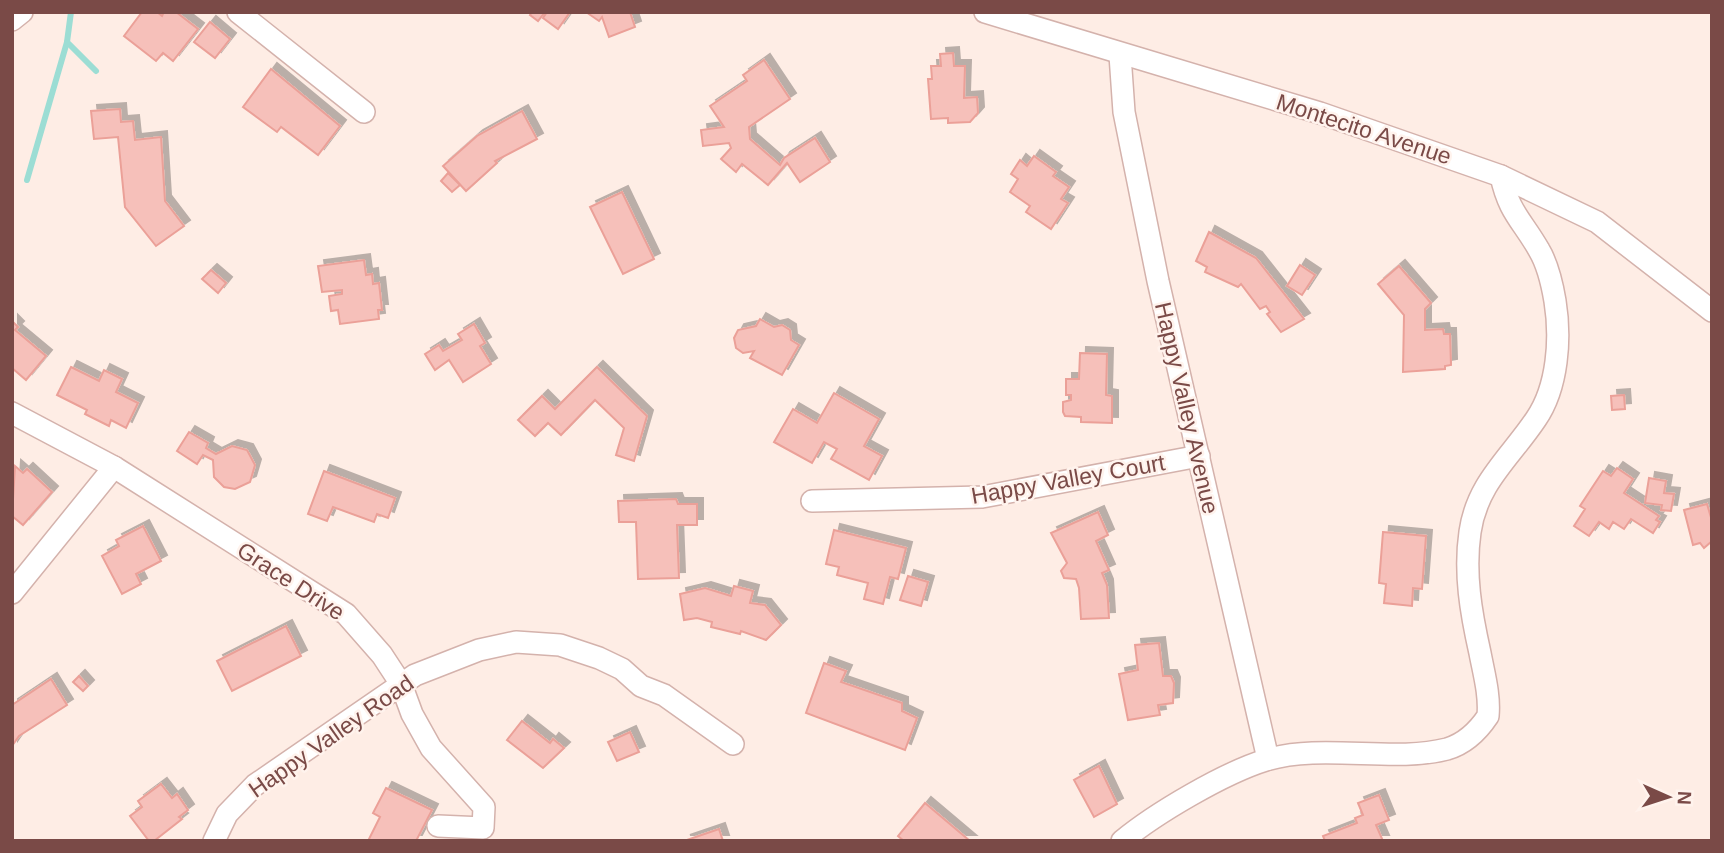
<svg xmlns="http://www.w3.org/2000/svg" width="1724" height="853" font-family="Arial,sans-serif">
	<defs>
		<filter id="shadow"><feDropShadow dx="6" dy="-6" stdDeviation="0" flood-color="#0004"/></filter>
	</defs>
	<rect width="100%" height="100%" fill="#feede5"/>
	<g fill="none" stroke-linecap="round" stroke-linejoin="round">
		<g stroke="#9cddd4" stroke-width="6">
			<polyline points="71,12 67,42 96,71"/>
			<polyline points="27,180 67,42"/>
		</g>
	</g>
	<g fill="#f6c0ba" stroke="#eba098" stroke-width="2" filter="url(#shadow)">
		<polygon points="142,12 157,12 162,16 164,12 176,12 198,29 173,61 163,53 156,61 124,36"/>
		<polygon points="532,12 545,12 538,21 530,15"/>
		<polygon points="547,12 570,12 558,29 543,18"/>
		<polygon points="586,12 630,12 635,27 609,37 602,17 599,21"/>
		<polygon points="210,22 230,39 215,58 194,42"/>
		<polygon points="953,53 954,66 965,66 964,98 977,97 978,113 970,122 948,123 948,118 931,119 928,79 932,79 931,66 941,66 940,54"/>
		<polygon points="764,60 790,99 749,127 750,139 780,165 784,158 815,138 830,162 800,182 787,163 768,185 742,164 736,172 721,159 731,148 729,143 703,146 701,130 724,127 710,106 747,81 743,75"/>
		<polygon points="271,69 340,126 318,155 281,127 277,132 243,107"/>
		<polygon points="120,109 121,122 133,121 135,140 161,137 165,201 184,226 156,246 125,207 118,137 94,139 91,111"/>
		<polygon points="522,111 537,139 495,161 497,163 466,191 443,166 477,136"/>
		<polygon points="1034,156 1056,172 1053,176 1069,187 1061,199 1068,203 1051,229 1026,212 1030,206 1010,192 1018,179 1011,174 1020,160 1027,166"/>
		<polygon points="448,173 460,185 452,192 441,181"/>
		<polygon points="622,192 654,259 623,274 590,207"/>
		<polygon points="1209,232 1256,258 1304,319 1281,332 1267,314 1270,312 1266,306 1260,309 1241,284 1238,287 1205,272 1207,267 1196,261"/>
		<polygon points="364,260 366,275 372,274 373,284 379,283 382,310 378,310 379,319 340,324 338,310 331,311 329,296 342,294 342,290 322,292 318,266"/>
		<polygon points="1300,265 1315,275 1302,295 1287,286"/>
		<polygon points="1399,266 1431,303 1425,309 1425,330 1443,329 1444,334 1450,334 1451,365 1445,366 1445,369 1403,372 1404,315 1378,284"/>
		<polygon points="211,270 226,283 218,293 202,279"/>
		<polygon points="760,319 774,327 782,325 790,330 791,340 799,345 782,375 750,358 754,351 743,353 736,348 734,338 738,330 756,326"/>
		<polygon points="12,321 18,327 15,330 46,356 26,380 12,368"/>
		<polygon points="474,324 485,343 480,346 491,364 463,382 449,360 435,370 425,354 439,345 443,351 462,340 458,334"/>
		<polygon points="1080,353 1107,354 1106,395 1112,396 1112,423 1081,422 1081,417 1065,416 1063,412 1063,402 1071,400 1071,395 1066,395 1066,379 1079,379"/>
		<polygon points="71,367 99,381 104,370 122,379 116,392 138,403 126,428 111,420 109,426 85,414 87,410 57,395"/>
		<polygon points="597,367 647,416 634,461 616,455 624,428 595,400 561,435 548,423 535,436 518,420 542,396 555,409"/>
		<polygon points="834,393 879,419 864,446 882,456 869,480 831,459 837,449 824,442 812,463 774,442 793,409 817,423"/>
		<polygon points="1624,395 1625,409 1612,410 1611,396"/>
		<polygon points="189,432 208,443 206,448 216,454 232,446 247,450 255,465 250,482 235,489 224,487 214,477 213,460 203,455 197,464 177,451"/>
		<polygon points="15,466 23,473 27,469 52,492 23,525 12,516"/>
		<polygon points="1617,468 1633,479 1624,493 1659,516 1656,520 1660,522 1653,533 1631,519 1624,529 1613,522 1609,529 1599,522 1589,536 1574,526 1585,509 1580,506 1603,471 1611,476"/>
		<polygon points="324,471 395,498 388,518 377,514 374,522 333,507 327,521 308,514"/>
		<polygon points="1649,478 1666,481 1664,493 1674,494 1671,511 1661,510 1662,505 1645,503"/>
		<polygon points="676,499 678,504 697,504 697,525 677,525 679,578 638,579 636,522 619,522 618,501"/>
		<polygon points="1707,504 1712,521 1712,541 1704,548 1700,543 1693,545 1684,510"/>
		<polygon points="1098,512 1108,535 1096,541 1109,570 1102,573 1107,585 1109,618 1081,619 1079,588 1076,579 1064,578 1061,571 1067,563 1051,533"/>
		<polygon points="143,526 161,561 136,574 141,584 122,594 102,556 119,546 116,540"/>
		<polygon points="834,530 906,548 898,579 890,577 883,604 864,599 868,583 837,575 839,567 826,564"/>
		<polygon points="1383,532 1426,536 1422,589 1413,588 1412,606 1384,603 1386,584 1379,583"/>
		<polygon points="908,576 928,582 921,606 900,600"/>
		<polygon points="734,586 753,591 750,603 765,605 781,625 766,640 741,631 740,634 711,627 712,622 697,618 684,620 680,594 705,588 731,596"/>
		<polygon points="286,626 301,656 232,691 217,661"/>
		<polygon points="1159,643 1163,676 1171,676 1174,683 1173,703 1158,705 1160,715 1128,720 1119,674 1138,670 1135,645"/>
		<polygon points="824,663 846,671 841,682 902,703 902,711 917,718 905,750 806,713"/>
		<polygon points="79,676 88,686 83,691 73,682"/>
		<polygon points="51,679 67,705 19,736 12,746 12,705"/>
		<polygon points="522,721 550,743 553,739 564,748 543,768 507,740"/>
		<polygon points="630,732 639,752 617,761 608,742"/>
		<polygon points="1099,766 1117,804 1094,817 1074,780"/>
		<polygon points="161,784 172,798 177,794 188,810 179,817 182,819 154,841 149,841 130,816 142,807 138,801"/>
		<polygon points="386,788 432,810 416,841 368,841 380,817 373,813"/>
		<polygon points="1379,795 1389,820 1376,825 1383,841 1325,841 1323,836 1357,823 1355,818 1363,815 1358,803"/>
		<polygon points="925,803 970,841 904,841 898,836"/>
		<polygon points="719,829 723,841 684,841"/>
	</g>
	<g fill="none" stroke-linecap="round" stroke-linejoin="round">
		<g stroke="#d4b2ac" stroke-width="24">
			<g id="street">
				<polyline points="238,12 364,112"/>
				<polyline points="985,12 1320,113 1501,176 1597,222 1712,311"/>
				<polyline points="12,20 22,12"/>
				<polyline points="1120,55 1124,112 1158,281 1268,759"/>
				<polyline points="12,413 114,467 346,614 382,655 401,684 412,714 431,748 484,807 483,828 438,826"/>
				<polyline points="812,501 982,497 1199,456"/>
				<polyline points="12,593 114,467"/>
				<polyline points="214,841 227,814 255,785 415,675 479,650 516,642 560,645 599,658 622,669 641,686 664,695 733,744"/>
				<path d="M1122 841C1156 813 1224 773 1266 760 1322 743 1393 763 1447 749 1464 744 1478 731 1488 716 1490 695 1484 674 1480 653 1471 613 1464 573 1470 532 1477 483 1510 458 1536 419 1558 387 1561 338 1555 301 1552 283 1548 265 1539 250 1522 220 1509 213 1501 176"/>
			</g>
		</g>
		<use href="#street" stroke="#fff" stroke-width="21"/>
	</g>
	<g text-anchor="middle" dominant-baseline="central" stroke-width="5" stroke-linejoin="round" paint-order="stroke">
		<g font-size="23" fill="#7a4a47" stroke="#fff3ed">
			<text transform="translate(1364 129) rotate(18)">Montecito Avenue</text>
			<text transform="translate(1187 408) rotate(77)">Happy Valley Avenue</text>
			<text transform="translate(1068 479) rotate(-10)">Happy Valley Court</text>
			<text transform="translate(291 581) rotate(33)">Grace Drive</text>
			<text transform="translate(331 736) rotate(-35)">Happy Valley Road</text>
		</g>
	</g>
	<rect width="1724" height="853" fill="none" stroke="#7a4a47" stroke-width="28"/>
	<g transform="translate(1668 797) rotate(93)" stroke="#fff3ed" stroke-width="5" paint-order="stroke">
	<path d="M0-5L12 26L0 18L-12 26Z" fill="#7a4a47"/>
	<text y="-10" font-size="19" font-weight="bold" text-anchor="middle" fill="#7a4a47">N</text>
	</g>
</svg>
